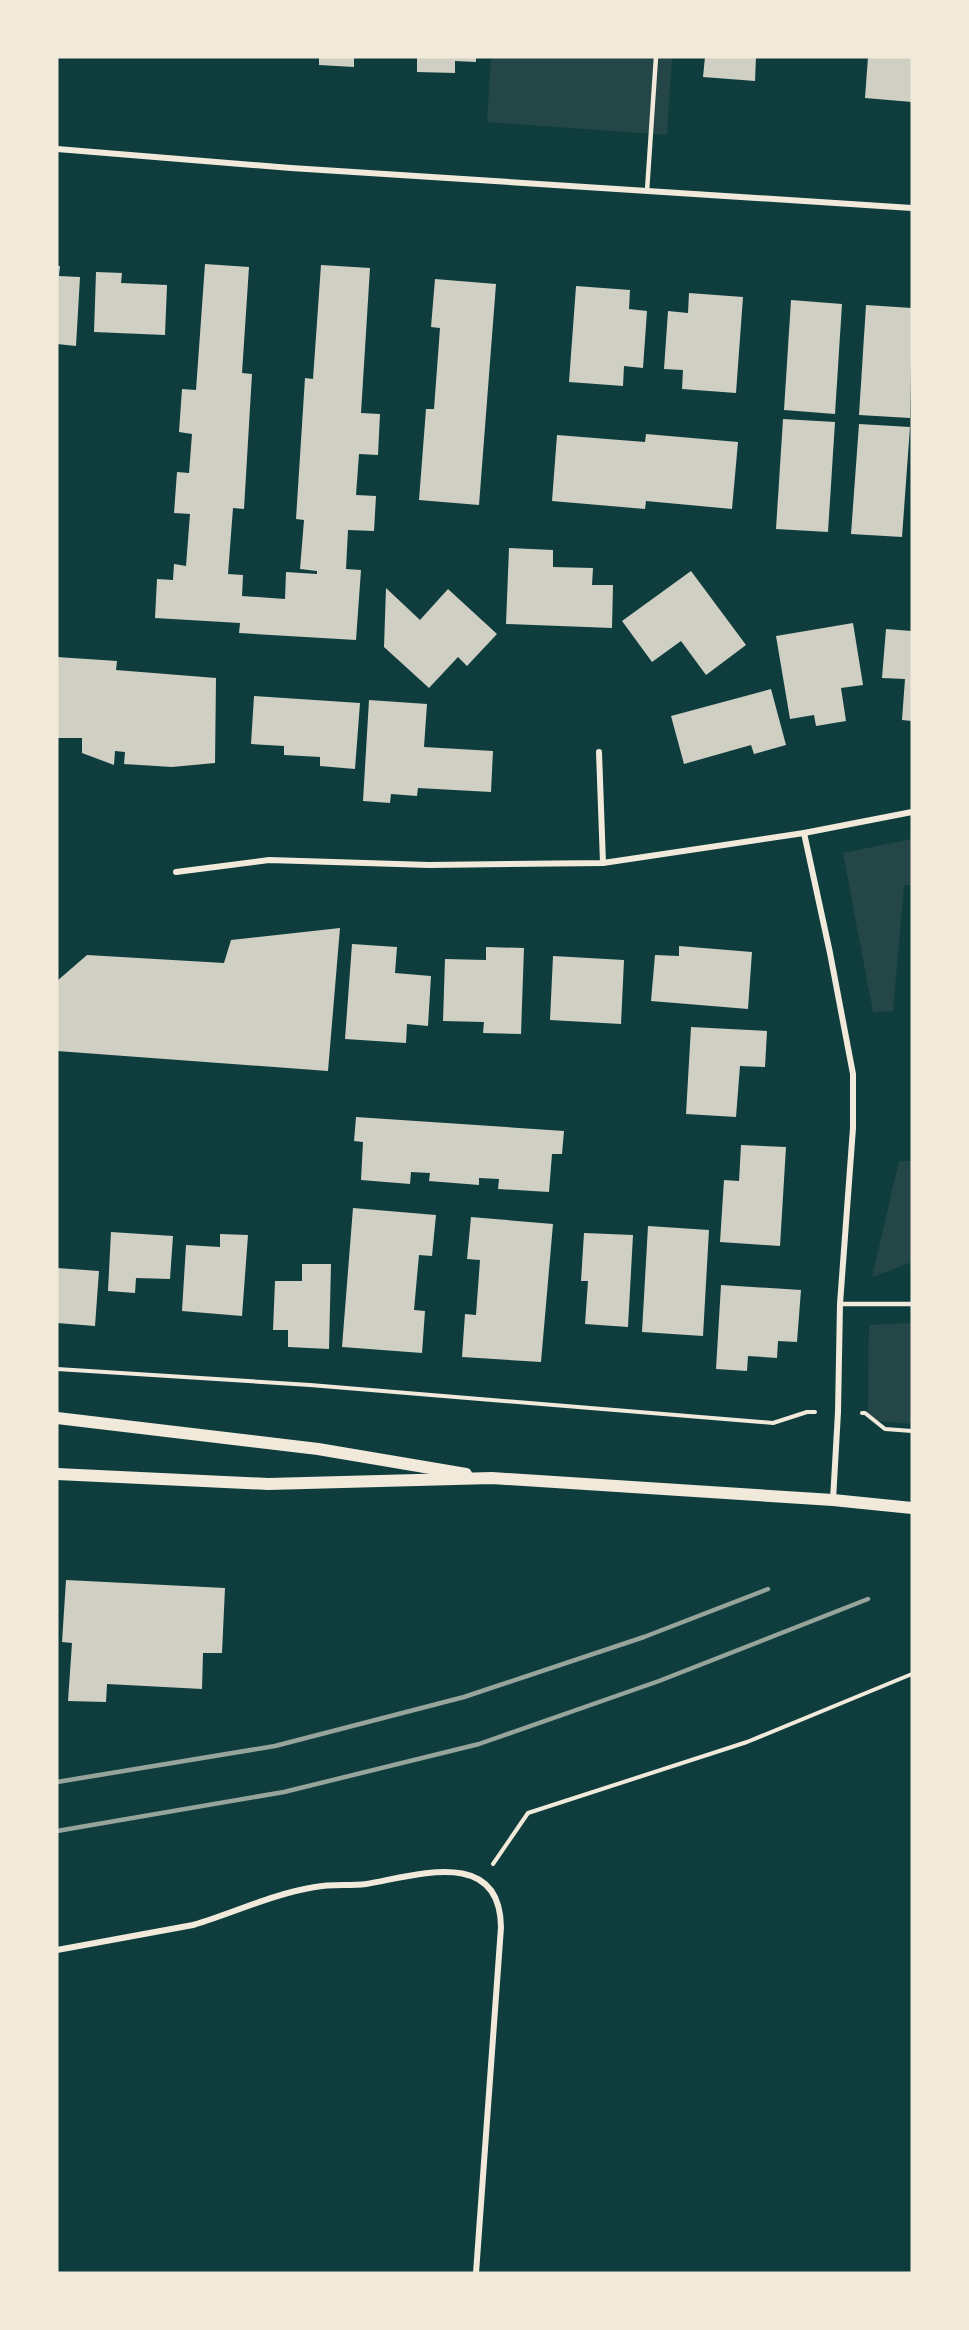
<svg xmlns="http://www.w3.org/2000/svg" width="969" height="2330" font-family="Cabin,sans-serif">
	<rect width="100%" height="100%" fill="#0f3d3e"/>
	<g fill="#244646">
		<polygon points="491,57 672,57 667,135 487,122"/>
		<polygon points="912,839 912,885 904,885 893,1011 873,1012 843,853"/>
		<polygon points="899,1161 912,1161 912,1262 872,1277"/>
		<polygon points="912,1323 912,1424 868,1420 869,1325"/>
	</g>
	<g fill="#cfcfc3">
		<polygon points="319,57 354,57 354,67 319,65"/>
		<polygon points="417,57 476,57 476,62 455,61 455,73 417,72"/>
		<polygon points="705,57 756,57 755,81 703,77"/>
		<polygon points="868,57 912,57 912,102 865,98"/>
		<polygon points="205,264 249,267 242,373 252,374 244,509 233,508 228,574 243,575 242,596 285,599 286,572 317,574 317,571 300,569 304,520 296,519 305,378 313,379 321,265 370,268 361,413 380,414 378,455 359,454 356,495 376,496 374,531 348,530 346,569 361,570 356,640 239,633 240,623 155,618 157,579 173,580 174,564 186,566 190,514 174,513 177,472 189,473 192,434 179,432 182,389 196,390"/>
		<polygon points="57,266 60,266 59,276 80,277 76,346 57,344"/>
		<polygon points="96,272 122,273 121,283 167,285 165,335 94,332"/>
		<polygon points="435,279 496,284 479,505 419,500 426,409 434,409 440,328 431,327"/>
		<polygon points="576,286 630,290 629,309 647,311 643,368 624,366 623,386 569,382"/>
		<polygon points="689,293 743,297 736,393 682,389 683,370 664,369 668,311 688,313"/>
		<polygon points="791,300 842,304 835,414 784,410"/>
		<polygon points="866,305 912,308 910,418 859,415"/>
		<polygon points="783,419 835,422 828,532 776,529"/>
		<polygon points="859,424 910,427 902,537 851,534"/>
		<polygon points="646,434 738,442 732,509 646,501 645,509 552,501 557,435 645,442"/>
		<polygon points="509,548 553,550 553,567 593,568 592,585 613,585 612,628 506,624"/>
		<polygon points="691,571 746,645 706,675 681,641 652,662 622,621"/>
		<polygon points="386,588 420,620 448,589 497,634 467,666 458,657 429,688 384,647"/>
		<polygon points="853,623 863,685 841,688 846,721 816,726 814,715 790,719 776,636"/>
		<polygon points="886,629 912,631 912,721 902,720 905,679 882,678"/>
		<polygon points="57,657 117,661 116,670 216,678 215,763 172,767 124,764 125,752 115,751 114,765 82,753 82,738 57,738"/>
		<polygon points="771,689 786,745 754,754 751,745 684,764 671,716"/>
		<polygon points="254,696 360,703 355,769 320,766 320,757 284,755 284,746 251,744"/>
		<polygon points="369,700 427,704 424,747 493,751 491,792 418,788 417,796 391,794 390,803 363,801"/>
		<polygon points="340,928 328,1071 57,1051 57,981 87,955 224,963 231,940"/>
		<polygon points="352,944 397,947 395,973 431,976 428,1026 407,1024 406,1043 345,1039"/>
		<polygon points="679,946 752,952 748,1009 651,1001 655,955 679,956"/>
		<polygon points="486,947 524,948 521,1034 483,1033 484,1022 443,1021 445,959 486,960"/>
		<polygon points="553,956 624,960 621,1024 550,1020"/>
		<polygon points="691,1027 767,1031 765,1067 740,1066 736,1117 686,1114"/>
		<polygon points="356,1117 564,1131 562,1154 552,1154 549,1192 498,1189 499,1179 479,1178 479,1185 429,1181 430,1173 411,1172 410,1184 361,1180 363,1142 354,1141"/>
		<polygon points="741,1145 786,1147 780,1246 720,1242 724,1180 739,1181"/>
		<polygon points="353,1208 436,1215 432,1256 419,1255 414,1310 425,1311 422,1353 342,1347"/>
		<polygon points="471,1217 553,1224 541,1362 462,1357 465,1314 476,1315 480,1260 467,1259"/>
		<polygon points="648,1226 709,1230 703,1336 642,1332"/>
		<polygon points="111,1232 173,1236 170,1279 136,1278 135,1293 108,1291"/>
		<polygon points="584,1233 633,1235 628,1327 585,1324 588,1281 581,1281"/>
		<polygon points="220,1234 248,1235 242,1316 182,1311 186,1245 220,1247"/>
		<polygon points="302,1264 331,1264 329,1349 288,1347 288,1330 273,1330 275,1281 302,1281"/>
		<polygon points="57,1268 99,1271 95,1326 57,1323"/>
		<polygon points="721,1285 801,1290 797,1342 778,1341 777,1358 748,1356 747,1371 716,1369"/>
		<polygon points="66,1580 225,1588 222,1653 203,1653 202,1689 107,1684 106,1702 68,1701 72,1643 62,1642"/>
	</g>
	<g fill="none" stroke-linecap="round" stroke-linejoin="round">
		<g stroke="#f1e9da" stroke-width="4">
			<polyline points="57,1369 310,1385 773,1423 807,1412 815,1412"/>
			<polyline points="862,1413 865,1413 885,1429 912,1431"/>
			<polyline points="493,1864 528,1813 747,1742 912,1674"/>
		</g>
		<g stroke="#f1e9da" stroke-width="4.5">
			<polyline points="647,191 656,57"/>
			<polyline points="840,1304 912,1304"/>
		</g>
		<g stroke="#f1e9da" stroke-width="6">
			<polyline points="57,149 291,168 912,208"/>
			<polyline points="599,752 603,863"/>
			<polyline points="804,833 830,953 853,1074 853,1128 840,1304 838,1412 833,1500"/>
			<polyline points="176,872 269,860 429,865 603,863 804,833 912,812"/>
			<path d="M57 1950 193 1925C234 1913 272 1894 315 1887 332 1884 349 1886 366 1884 415 1876 500 1846 501 1927L476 2273"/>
		</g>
		<g stroke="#f1e9da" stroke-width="12">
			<polyline points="57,1418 318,1449 466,1474"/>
			<polyline points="57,1474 268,1484 492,1478 833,1500 912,1508"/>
		</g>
		<g stroke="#97a49c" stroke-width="4.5">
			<polyline points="57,1782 275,1746 464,1697 644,1637 768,1589"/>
			<polyline points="57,1831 284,1792 479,1744 659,1681 868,1599"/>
		</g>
	</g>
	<rect width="969" height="2330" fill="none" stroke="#f1e9da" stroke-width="117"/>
</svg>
